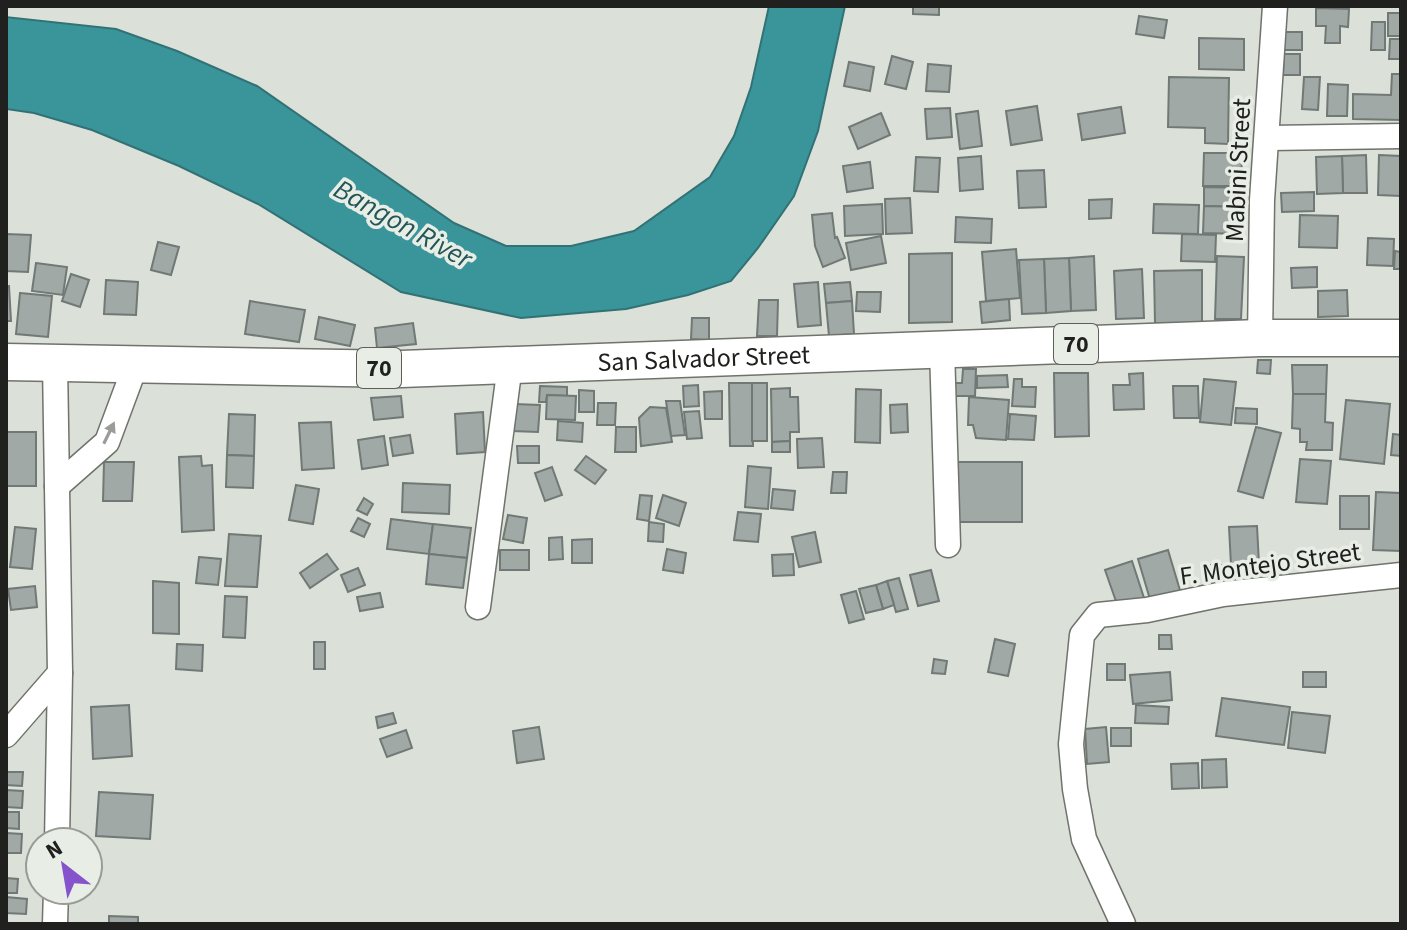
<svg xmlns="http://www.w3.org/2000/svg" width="1407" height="930" font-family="'Source Sans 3',sans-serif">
	<rect width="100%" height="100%" fill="#dbe0d8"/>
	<polygon fill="#39959a" stroke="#327275" stroke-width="2" points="769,6 845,6 818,131 794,196 758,248 731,281 688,295 626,309 521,318 401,292 258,204 179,166 92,130 34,113 6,109 6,17 116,29 177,51 257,86 454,223 506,246 571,246 634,231 710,177 734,136 751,87"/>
	<g fill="#a0a9a5" stroke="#707975" stroke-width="2">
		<polygon points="913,6 939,6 939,15 913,14"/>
		<polygon points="1316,8 1349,9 1348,27 1340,26 1340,43 1325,43 1326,26 1316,26"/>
		<rect x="1388" y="13" width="13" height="23"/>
		<polygon points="1139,16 1167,20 1164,38 1136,34"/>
		<polygon points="1372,22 1385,22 1385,50 1371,50"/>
		<rect x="1281" y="32" width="21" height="18"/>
		<polygon points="1199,38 1244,39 1244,70 1199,69"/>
		<polygon points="1390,39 1401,39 1401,59 1389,59"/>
		<polygon points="1284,54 1300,54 1300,75 1283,75"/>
		<polygon points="892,56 913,62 906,89 885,84"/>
		<polygon points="849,62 874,67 870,91 844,86"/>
		<polygon points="928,64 951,66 949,92 926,91"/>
		<polygon points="1392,74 1401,74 1401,120 1353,119 1353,94 1391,95"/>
		<polygon points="1169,77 1229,78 1228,144 1205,143 1205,128 1168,127"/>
		<polygon points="1304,77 1320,77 1318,110 1302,109"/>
		<polygon points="1328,84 1348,85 1347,116 1327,116"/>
		<polygon points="1037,106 1042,140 1011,145 1006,111"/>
		<polygon points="1121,107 1125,133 1082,140 1078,114"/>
		<polygon points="950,108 952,137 927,139 925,109"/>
		<polygon points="978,111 982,146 960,149 956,114"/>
		<polygon points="881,113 890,135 858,149 849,127"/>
		<polygon points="1204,153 1242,153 1241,186 1203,186"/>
		<polygon points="1366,155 1367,193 1343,193 1342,156"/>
		<polygon points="1379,155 1401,156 1401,196 1378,195"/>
		<polygon points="981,156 983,189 960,191 958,158"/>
		<polygon points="1342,156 1343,193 1317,194 1316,157"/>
		<polygon points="916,157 940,158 938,192 914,191"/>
		<polygon points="870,162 873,188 847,192 843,166"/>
		<polygon points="1044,170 1046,207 1019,208 1017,171"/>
		<polygon points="1204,187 1245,188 1245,207 1204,206"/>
		<polygon points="1314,192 1314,211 1282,212 1281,193"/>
		<polygon points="910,198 912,233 886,234 885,199"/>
		<polygon points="1112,199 1111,218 1089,219 1089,200"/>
		<polygon points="882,204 883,234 845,236 844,206"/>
		<polygon points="1154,204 1199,205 1198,234 1153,233"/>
		<polygon points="1204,206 1245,207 1243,234 1203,233"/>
		<polygon points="832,213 835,238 837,237 845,258 823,267 815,246 812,215"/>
		<polygon points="1300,215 1338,216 1337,248 1299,247"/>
		<polygon points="956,217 992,219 991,243 955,242"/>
		<polygon points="6,234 31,235 28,272 6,271"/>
		<polygon points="1182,234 1216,235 1215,262 1181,261"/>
		<polygon points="881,236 886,263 851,270 846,243"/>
		<polygon points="1368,238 1394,239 1393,266 1367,265"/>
		<polygon points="158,242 179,247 171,275 151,270"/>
		<polygon points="1016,249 1020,298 986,301 982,252"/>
		<polygon points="1395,251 1401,252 1401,269 1394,269"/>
		<polygon points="952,253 952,322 909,323 909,254"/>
		<polygon points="1094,256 1096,310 1071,311 1069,258"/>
		<polygon points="1217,256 1244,257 1241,319 1215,319"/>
		<polygon points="1069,258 1071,311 1046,313 1044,259"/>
		<polygon points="1044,259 1046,313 1022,314 1019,260"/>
		<polygon points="36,263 67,267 63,295 32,291"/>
		<polygon points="1317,267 1317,287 1292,288 1291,268"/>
		<polygon points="1142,269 1144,318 1116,319 1114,271"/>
		<polygon points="1202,270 1202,323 1155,323 1154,271"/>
		<polygon points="71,274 89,280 80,307 62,301"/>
		<polygon points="106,280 138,282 136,315 104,314"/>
		<polygon points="818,282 821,325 798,327 794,284"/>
		<polygon points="850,282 852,301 826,303 824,284"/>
		<polygon points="9,286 11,321 6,321 6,287"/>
		<polygon points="1347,290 1348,316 1318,317 1318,291"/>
		<polygon points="857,292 881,292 880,312 856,311"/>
		<polygon points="20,293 52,296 48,337 16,334"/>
		<polygon points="1009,299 1010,320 982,323 980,302"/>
		<polygon points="759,300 778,300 777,336 757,336"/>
		<polygon points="250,301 305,310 299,342 245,334"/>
		<polygon points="852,301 854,334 829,336 826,303"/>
		<polygon points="319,317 355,325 350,346 315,339"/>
		<polygon points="692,318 709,318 709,340 691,339"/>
		<polygon points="413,323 416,344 377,348 375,328"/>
		<polygon points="1258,360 1271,360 1270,374 1257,373"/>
		<polygon points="1292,365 1327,365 1326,394 1293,394"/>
		<polygon points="963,369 976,369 975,396 946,396 946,383 962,383"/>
		<polygon points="1054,373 1088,373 1089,436 1055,437"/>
		<polygon points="1143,373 1144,409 1114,410 1113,385 1130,385 1129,374"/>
		<polygon points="1007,375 1008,387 977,388 977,376"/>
		<polygon points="1014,379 1022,379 1022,387 1036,387 1035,407 1012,406"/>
		<polygon points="1204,379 1236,382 1231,425 1200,422"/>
		<polygon points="729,383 752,383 753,446 730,446"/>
		<rect x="752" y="383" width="15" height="58"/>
		<polygon points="698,385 699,406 684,407 683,386"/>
		<polygon points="540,386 567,387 567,396 547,395 546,402 539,402"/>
		<polygon points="1173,386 1198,386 1199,418 1174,418"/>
		<polygon points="790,388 790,397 798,397 799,432 790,432 790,441 772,442 771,389"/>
		<polygon points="856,389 881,390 880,443 855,442"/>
		<polygon points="579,390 594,391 594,412 579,412"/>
		<polygon points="722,391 722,419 705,419 704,392"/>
		<polygon points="1293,394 1326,394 1325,422 1333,423 1332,450 1306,450 1307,442 1300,442 1300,429 1292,428"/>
		<polygon points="547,395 576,396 575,420 546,419"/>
		<polygon points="401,396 403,417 374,420 371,398"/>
		<polygon points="969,397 1009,400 1006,440 976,438 973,425 968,425"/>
		<polygon points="1346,400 1390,404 1384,464 1340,459"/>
		<polygon points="666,401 680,401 685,435 671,436"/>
		<polygon points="598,403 616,403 615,425 597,425"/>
		<polygon points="514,404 540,405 538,432 512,431"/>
		<polygon points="907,404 908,432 891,433 890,405"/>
		<polygon points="650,407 666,408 672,442 641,446 639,418"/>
		<polygon points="1236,408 1257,409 1257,424 1235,423"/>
		<polygon points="699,411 702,438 687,439 684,412"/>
		<polygon points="483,412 485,452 457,454 455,414"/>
		<polygon points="229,414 255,415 254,456 227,455"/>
		<polygon points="1010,414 1036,416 1034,440 1008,439"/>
		<polygon points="558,421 583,423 582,442 557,440"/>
		<polygon points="331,422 334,468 302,470 299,423"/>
		<polygon points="616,427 636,427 636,452 615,452"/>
		<polygon points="1256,427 1281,433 1263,498 1238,491"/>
		<rect x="6" y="432" width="30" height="54"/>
		<polygon points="1393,434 1401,435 1401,456 1391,455"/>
		<polygon points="410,435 413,453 393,456 390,438"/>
		<polygon points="384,436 388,465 362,469 358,440"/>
		<polygon points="822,438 824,467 798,468 797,439"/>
		<polygon points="790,441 790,452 772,452 772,442"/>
		<polygon points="517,446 539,446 539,463 518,463"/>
		<polygon points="227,455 254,456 253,488 226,487"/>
		<polygon points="201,456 202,466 212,465 214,530 182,532 179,457"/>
		<polygon points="586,456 606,470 595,484 575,470"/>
		<polygon points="1300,459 1331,461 1327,504 1296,502"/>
		<polygon points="104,462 134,462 132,501 103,501"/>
		<rect x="954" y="462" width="68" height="60"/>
		<polygon points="748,466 771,468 768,509 745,507"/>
		<polygon points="552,467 562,495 545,501 535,473"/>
		<polygon points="833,472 847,472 846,493 831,493"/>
		<polygon points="403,483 450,485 449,514 402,512"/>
		<polygon points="296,485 319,489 313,524 289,520"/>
		<polygon points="773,489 795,491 793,510 771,508"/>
		<polygon points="1376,492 1401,493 1401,551 1373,550"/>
		<polygon points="640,495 652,496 649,521 637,519"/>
		<polygon points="663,495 686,503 679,526 656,518"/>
		<rect x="1340" y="496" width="29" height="33"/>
		<polygon points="364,498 373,504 367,515 357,510"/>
		<polygon points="738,512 761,514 758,542 734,540"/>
		<polygon points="508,515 527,518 523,543 503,539"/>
		<polygon points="358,518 370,524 364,537 351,531"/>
		<polygon points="391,519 433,524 429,554 387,549"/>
		<polygon points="649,522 664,524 663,542 648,541"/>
		<polygon points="433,524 471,528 467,558 429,554"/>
		<polygon points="1257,526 1260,583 1232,584 1229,527"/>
		<polygon points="15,527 36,529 32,569 10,567"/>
		<polygon points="815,532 821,562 799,567 792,537"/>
		<polygon points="229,534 261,536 257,587 225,586"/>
		<polygon points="562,537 563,559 549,560 549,538"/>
		<polygon points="592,539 592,563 572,563 572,540"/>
		<polygon points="667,549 686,553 683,573 663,570"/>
		<rect x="500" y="550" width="29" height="20"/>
		<polygon points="1168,550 1182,597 1152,606 1138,559"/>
		<polygon points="327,554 338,569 310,588 300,573"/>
		<polygon points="429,554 467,558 463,588 426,584"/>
		<polygon points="793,554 794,575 773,576 772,555"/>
		<polygon points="199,557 221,559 218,585 196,583"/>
		<polygon points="1132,561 1144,598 1118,607 1105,570"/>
		<polygon points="1206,565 1222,565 1223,590 1207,591"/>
		<polygon points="358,568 365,585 348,592 341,575"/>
		<polygon points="931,570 939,601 918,606 910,575"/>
		<polygon points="899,578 908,609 896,612 887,581"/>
		<polygon points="153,581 179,583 179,634 153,633"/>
		<polygon points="887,581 894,605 883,609 876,585"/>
		<polygon points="876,585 883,609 866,613 859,589"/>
		<polygon points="35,586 37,607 11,610 8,589"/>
		<polygon points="856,591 864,619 849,623 841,595"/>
		<polygon points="380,593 383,607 360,611 357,597"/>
		<polygon points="225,596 247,597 245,638 223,637"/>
		<polygon points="1159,635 1171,635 1172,649 1159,649"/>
		<polygon points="995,639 1015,644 1008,676 988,672"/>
		<rect x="314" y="642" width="11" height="27"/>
		<polygon points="177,644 203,645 202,671 176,669"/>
		<polygon points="934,659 947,661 945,674 932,673"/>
		<rect x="1107" y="664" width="18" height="16"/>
		<polygon points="1170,672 1172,700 1133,704 1130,675"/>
		<rect x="1303" y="672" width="23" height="15"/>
		<polygon points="1222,698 1290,707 1284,745 1216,736"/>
		<polygon points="129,705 132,756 93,759 91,707"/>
		<polygon points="1136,705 1169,707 1168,724 1135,723"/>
		<polygon points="1292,712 1330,716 1325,753 1288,748"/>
		<polygon points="393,713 396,723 378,728 376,717"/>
		<polygon points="539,727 544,759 517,763 513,731"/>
		<polygon points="1106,727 1109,762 1087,764 1085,729"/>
		<rect x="1111" y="728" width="20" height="18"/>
		<polygon points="406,730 412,748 387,757 380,739"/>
		<polygon points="1226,759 1227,787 1202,788 1202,760"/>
		<polygon points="1198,763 1199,788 1172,789 1171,764"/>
		<polygon points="6,772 23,772 22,786 6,785"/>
		<polygon points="6,790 23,791 22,808 6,807"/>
		<polygon points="99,792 153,795 150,839 96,836"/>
		<polygon points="6,812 19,812 19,829 6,828"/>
		<polygon points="6,833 22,834 21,853 6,853"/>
		<polygon points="6,878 18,879 17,893 6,893"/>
		<polygon points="6,897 27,899 26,914 6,913"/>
		<polygon points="109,916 138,917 138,924 109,924"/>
	</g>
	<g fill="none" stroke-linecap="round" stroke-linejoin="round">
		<g stroke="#6f736c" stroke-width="27">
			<g id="minor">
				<polyline points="1267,138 1401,136"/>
				<polyline points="1260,338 1262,200 1275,6"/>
				<polyline points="942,349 948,545"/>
				<polyline points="57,486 107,442 136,364"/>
				<polyline points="478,607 510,365"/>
				<polyline points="6,735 60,673 55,363"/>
				<polyline points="57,842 60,673"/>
				<polyline points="55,924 56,890"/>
				<polyline points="1123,924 1084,839 1075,789 1071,744 1082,635 1098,615 1147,610 1223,594 1401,575"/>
			</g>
		</g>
		<g stroke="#6f736c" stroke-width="39">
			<g id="highway">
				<path id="s1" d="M6 362 401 369 1260 338H1401"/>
			</g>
		</g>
		<use href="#minor" stroke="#fff" stroke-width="24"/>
		<use href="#highway" stroke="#fff" stroke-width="36"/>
	</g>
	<defs><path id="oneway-solid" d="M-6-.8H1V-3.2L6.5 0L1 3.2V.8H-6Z" transform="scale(2)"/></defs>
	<use fill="#9b9b9a" href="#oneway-solid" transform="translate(109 433) rotate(-64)"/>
	<g text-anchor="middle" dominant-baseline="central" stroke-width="7" stroke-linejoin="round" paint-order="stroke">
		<g fill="#e8eee5" stroke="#5c5e5a" stroke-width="2">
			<rect x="1054" y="324" width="44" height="40" rx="6"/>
			<rect x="357" y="348" width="44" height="40" rx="6"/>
		</g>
		<g font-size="24" font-weight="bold" fill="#20211f">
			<text x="1076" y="344">70</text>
			<text x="379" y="368">70</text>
		</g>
		<g font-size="26" fill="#20211f" stroke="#e8eee5">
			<text transform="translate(1238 170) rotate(-87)">Mabini Street</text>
			<text stroke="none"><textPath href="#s1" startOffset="698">San Salvador Street</textPath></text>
			<text transform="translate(1270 564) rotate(-8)">F. Montejo Street</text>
		</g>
		<g font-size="28" font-style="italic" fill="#225659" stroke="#e8eee5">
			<text transform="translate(403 224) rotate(29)">Bangon River</text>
		</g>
	</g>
	<rect width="1407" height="930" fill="none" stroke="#20211f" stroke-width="16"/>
	<g transform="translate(64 866) rotate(329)"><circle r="38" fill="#e8eee5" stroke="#989c96" stroke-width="2"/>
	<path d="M0-6L14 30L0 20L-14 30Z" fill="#8553cc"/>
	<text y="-12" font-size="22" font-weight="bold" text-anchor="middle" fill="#20211f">N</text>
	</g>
</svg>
